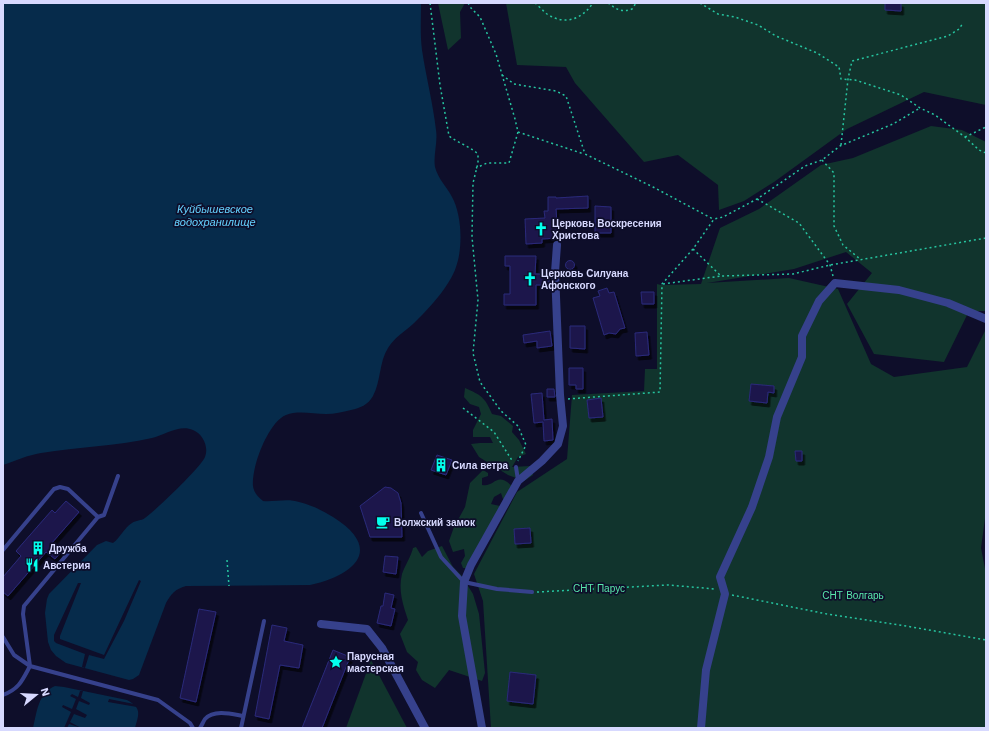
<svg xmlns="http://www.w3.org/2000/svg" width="989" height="731" font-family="'Work Sans',sans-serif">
	<defs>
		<filter id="shadow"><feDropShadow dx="2.5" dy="4" stdDeviation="0" flood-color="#0009"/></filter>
	</defs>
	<rect width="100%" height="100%" fill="#0e0e2a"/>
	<g fill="#11342d">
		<polygon points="438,3 465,3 460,12 461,38 448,50"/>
		<polygon points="506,3 986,3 986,105 924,92 847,129 774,182 744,201 719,210 718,185 678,155 644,162 575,83 566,67 517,65"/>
		<polygon points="931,126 962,130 986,142 986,311 969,311 944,362 874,354 847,304 872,273 846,252 794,269 707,283 789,278 838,289 871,364 894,377 967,367 986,329 986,511 981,548 986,574 986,728 491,728 483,601 474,574 517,492 567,459 572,395 644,391 645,369 657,369 657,284 661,285 701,284 720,228 759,209 821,165 853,158"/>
		<path d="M465 388C481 395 485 397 492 414L501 416 513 426 512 432 519 440 526 454 518 457 512 467 530 466 533 475 524 481 508 475 479 457 471 444 480 443H493L490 437H473V430L481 414 479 407 470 404 464 397Z"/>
		<path d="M483 470 488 473V476L482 478V485C495 488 496 470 513 487L512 497 503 499 501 493 494 497 491 504 500 506 473 569 463 568 461 563 465 556 464 549 453 552 449 541 454 527 465 507 470 483Z"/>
		<path d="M442 546 453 567 461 575 473 594 479 614 485 673 482 681 449 670 435 688 422 680 416 670 418 662 407 652 400 634 408 620C403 605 398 590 402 574 405 565 411 557 413 548L416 547 422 557 428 551Z"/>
		<polygon points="371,660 407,728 346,728"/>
	</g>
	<g fill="#062b4b">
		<path d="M3 3H421C421 19 420 34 422 50 426 77 433 103 436 130 438 142 433 156 435 167 438 179 447 187 452 197 462 215 463 248 456 267 450 286 427 311 413 324 404 332 394 338 388 348 379 362 381 381 373 396 368 405 360 408 351 410 342 412 335 414 326 414 313 414 298 410 286 415 268 422 251 468 253 486 254 493 258 497 263 501 275 502 288 498 299 502 311 505 322 510 333 517 384 549 355 575 310 585L186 586C175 589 171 594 166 603L139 675 133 679 129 680 66 663 56 656 51 650 48 642 45 613 47 599 49 594 97 545 106 541 113 543C120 538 124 528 132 523 136 520 141 521 145 518 156 510 200 468 205 457 209 447 203 434 193 430 180 424 164 435 152 438 116 446 78 447 41 453 28 455 15 461 3 465Z"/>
		<path d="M55 686 64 687 127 700C142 708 139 714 135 728H33C37 712 38 693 55 686Z"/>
	</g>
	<g fill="#0e0e2a">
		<polygon points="139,580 141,581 124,621 104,659 89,655 85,668 82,667 85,654 56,643 54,641 54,635 78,583 81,583 60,636 60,639 104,655"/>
		<polygon points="80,691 83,691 81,698 90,703 89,705 79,701 76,709 87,715 85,718 74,714 70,722 81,728 69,724 67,728 64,728 71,712 62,707 63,705 72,709 76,699 70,696 72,694 78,697"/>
		<polygon points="109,699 134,704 137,707 108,702"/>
	</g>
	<g fill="#1a194c" stroke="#2b297a" filter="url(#shadow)">
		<polygon points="885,3 901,3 901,11 885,10"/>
		<polygon points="588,196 588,208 556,209 558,238 542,239 542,243 526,244 525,219 545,218 544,211 548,211 548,197 556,197 556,198"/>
		<polygon points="595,206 611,207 611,233 595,233"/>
		<polygon points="505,256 536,256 535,274 549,274 549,285 536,285 536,305 504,305 504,294 510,294 510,266 505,266"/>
		<circle cx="570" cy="265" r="4.5"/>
		<polygon points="607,288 609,293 614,292 625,328 620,329 616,334 609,333 604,335 593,298 600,296 598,291"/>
		<polygon points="641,292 654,292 654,304 642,304"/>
		<polygon points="570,326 585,326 585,349 570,348"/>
		<polygon points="550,331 552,346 537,348 537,341 524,343 523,335"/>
		<polygon points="647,332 649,355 636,356 635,333"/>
		<polygon points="569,368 583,368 583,389 576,389 576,385 569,385"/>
		<polygon points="751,384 774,386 774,393 768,392 767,403 749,401"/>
		<polygon points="547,389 554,389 555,397 547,397"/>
		<polygon points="542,393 544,420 552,419 553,440 544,441 543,422 534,423 531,394"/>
		<polygon points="601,398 603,417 589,418 587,400"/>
		<polygon points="795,451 802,451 802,461 796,461"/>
		<polygon points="437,455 452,460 446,475 431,470"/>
		<polygon points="385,487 391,488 398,493 401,503 402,537 370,537 360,506"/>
		<polygon points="66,501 79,512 51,544 61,552 55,559 46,552 8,596 3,592 3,577 21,556 16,551 52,510 55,513"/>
		<polygon points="530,528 531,543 515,544 514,529"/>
		<polygon points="385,556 398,557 396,574 383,572"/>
		<polygon points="385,593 394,595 391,608 395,609 391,626 377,623 381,606 383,606"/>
		<polygon points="199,609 216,612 196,702 180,698"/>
		<polygon points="272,625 287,628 284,641 303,645 299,668 280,665 269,719 255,716"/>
		<polygon points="333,650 350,657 322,728 302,728"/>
		<polygon points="510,672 536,675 533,704 507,701"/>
	</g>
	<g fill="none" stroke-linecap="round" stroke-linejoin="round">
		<g stroke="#26c49f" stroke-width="1.5" stroke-dasharray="2 3" stroke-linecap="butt">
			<path d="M430 3 440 85 449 136C458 143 469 146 478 154V163L473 183 472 237 478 300 473 353 480 382 501 411 518 426 526 445 518 461"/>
			<polyline points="468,3 471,8 480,17 496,54 515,119 518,132 509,163 487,163 476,168"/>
			<path d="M535 3C539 6 543 11 547 14 565 26 582 19 593 3"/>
			<path d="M608 3C616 9 622 13 632 9L636 3"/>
			<polyline points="700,3 718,14 735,17 758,25 776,36 817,53 839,67 841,79 855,80 901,95 920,108 935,115 965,137 979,150 986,153"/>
			<polyline points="502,75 514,84 556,91 566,96 585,154 653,187 713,219"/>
			<polyline points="518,132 584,154"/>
			<polyline points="965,137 986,127"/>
			<polyline points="841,145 848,79 852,61 948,36 959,29 963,23"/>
			<polyline points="822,160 834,173 834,226 843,245 860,259"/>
			<polyline points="757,199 799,223 830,265 833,276"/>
			<polyline points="693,249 721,276 793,274 830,265 986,238"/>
			<polyline points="663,284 721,276"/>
			<polyline points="568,399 660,392 662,284 693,249 714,219 723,217 757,199 805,166 822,160 840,146 893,124 920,108"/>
			<polyline points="463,408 494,432 513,462"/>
			<polyline points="227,560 229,586"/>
			<polyline points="537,592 668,585 715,589"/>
			<polyline points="732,595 827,614 906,626 986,640"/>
		</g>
		<g stroke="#36418c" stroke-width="4">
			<polyline points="516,467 518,480"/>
			<polyline points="118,476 104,515 98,517 24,606 23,614 30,666 158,700 190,723 193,728"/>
			<polyline points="421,513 441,557 464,582 497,589 532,592"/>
			<polyline points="3,550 54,489 60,487 68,489 98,517"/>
			<path d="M3 637 14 655 30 666C22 681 19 689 3 695"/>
			<path d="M200 728C202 725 203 722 205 719 214 709 232 714 243 716"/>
			<polyline points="241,728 264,621"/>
		</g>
		<g stroke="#36418c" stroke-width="8">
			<polyline points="321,624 367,629 382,648 425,728"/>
			<polyline points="482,728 462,616 464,582 471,565 518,481 542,461 558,444 563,426 560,395 555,272 557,245"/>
			<polyline points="701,728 706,670 725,594 720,577 752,507 769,457 777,417 802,357 802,336 819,301 835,283 899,290 948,303 986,319"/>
		</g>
	</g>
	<defs>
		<g id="church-bare" transform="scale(1.08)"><path d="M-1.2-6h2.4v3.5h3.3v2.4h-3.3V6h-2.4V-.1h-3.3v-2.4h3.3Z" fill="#03ffed" stroke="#0e0e2a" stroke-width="2.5" paint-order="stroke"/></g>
		<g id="building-bare" transform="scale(1.08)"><path d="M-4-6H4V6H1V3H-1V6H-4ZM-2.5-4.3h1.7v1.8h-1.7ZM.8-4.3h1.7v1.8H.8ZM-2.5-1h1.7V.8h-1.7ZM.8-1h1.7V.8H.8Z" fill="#03ffed" stroke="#0e0e2a" stroke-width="2.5" paint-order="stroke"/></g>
		<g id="cafe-bare" transform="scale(1.08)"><path d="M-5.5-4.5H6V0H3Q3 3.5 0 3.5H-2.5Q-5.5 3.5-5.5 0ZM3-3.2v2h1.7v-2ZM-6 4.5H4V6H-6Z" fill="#03ffed" stroke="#0e0e2a" stroke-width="2.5" paint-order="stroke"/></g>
		<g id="restaurant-bare" transform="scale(1.08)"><path d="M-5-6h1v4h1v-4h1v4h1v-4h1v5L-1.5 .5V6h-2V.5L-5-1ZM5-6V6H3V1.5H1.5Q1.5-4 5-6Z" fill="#03ffed" stroke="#0e0e2a" stroke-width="2.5" paint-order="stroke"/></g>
		<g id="sight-bare" transform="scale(1.08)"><path d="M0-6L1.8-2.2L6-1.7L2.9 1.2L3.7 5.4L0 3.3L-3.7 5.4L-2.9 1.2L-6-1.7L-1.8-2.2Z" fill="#03ffed" stroke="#0e0e2a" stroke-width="2.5" paint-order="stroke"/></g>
	</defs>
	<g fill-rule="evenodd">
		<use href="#church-bare" x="541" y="229"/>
		<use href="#church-bare" x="530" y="279"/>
		<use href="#building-bare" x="441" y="465"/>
		<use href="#cafe-bare" x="383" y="522"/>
		<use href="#building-bare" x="38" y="548"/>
		<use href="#restaurant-bare" x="32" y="565"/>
		<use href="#sight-bare" x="336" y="662"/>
	</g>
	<g text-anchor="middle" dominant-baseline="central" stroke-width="3.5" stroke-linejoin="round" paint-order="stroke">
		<g font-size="10" font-weight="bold" fill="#d7d9ff" stroke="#0e0e2a" text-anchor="start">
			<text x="552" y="223">Церковь Воскресения<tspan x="552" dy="12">Христова</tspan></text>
			<text x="541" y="273">Церковь Силуана<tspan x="541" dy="12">Афонского</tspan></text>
			<text x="452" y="465">Сила ветра</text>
			<text x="394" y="522">Волжский замок</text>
			<text x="49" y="548">Дружба</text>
			<text x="43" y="565">Австерия</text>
			<text x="347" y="656">Парусная<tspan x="347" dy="12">мастерская</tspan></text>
		</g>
		<g font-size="10" fill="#59e9ac" stroke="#0e0e2a">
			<text x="599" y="588">СНТ Парус</text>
			<text x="853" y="595">СНТ Волгарь</text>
		</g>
		<g font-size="11" font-style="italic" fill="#65d2ff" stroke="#0e0e2a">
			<text x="215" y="209">Куйбышевское<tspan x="215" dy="13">водохранилище</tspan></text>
		</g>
	</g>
	<rect width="989" height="731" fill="none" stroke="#d7d9ff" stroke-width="8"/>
	<g transform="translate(36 695) rotate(72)" stroke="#0e0e2a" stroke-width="3" paint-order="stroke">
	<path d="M0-3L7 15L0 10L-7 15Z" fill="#d7d9ff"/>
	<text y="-6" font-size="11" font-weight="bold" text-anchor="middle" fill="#d7d9ff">N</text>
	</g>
</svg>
